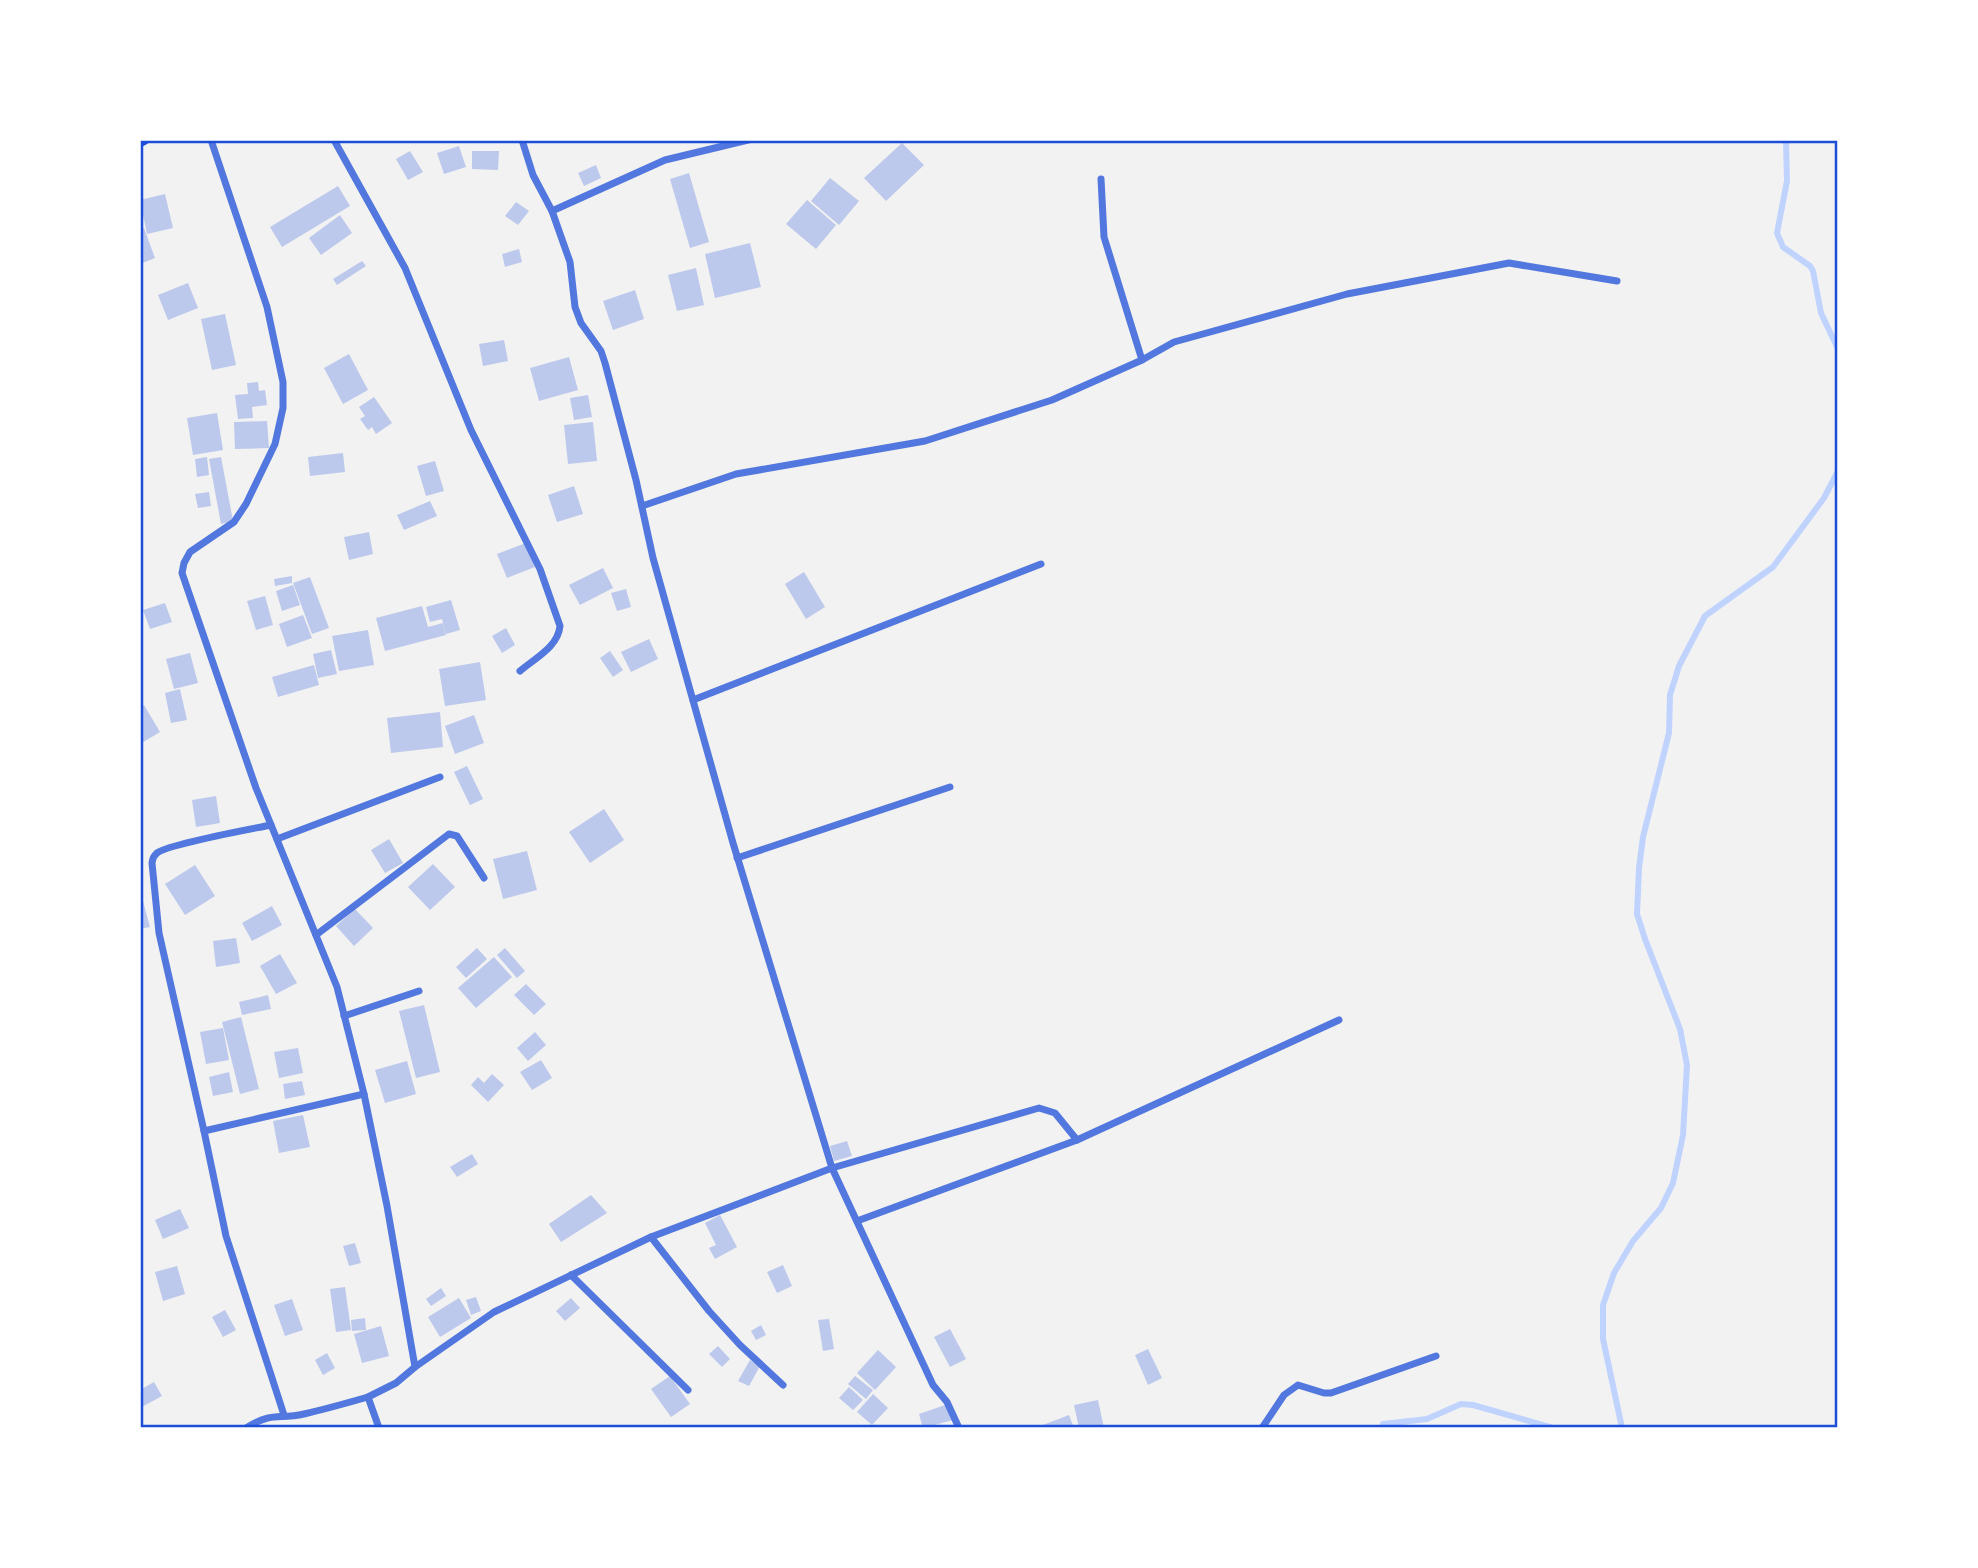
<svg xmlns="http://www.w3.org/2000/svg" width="1978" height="1568" font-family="'DejaVu Sans',sans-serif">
	<rect width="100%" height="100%" fill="#f2f2f2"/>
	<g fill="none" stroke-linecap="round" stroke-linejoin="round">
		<g stroke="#bfd3fe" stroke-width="6">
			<polyline points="1786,140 1787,181 1777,233 1783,247 1810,266 1813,271 1821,313 1838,349"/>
			<polyline points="1383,1424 1427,1419 1461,1404 1473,1405 1553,1428"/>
			<polyline points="1622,1428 1603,1339 1603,1305 1614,1273 1633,1241 1661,1208 1673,1183 1683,1135 1687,1065 1680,1029 1645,939 1637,914 1639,868 1643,837 1669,733 1670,695 1679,666 1705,616 1773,567 1824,498 1838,471"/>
		</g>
	</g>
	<g fill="#bdc9ec">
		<polygon points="902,143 924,165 886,201 864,178"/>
		<polygon points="459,146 466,167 444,174 437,153"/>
		<polygon points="410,151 423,172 408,180 396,159"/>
		<polygon points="472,151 499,151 498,170 472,169"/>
		<polygon points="596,165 601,178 584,186 578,173"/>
		<polygon points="689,173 709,242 690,248 670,179"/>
		<polygon points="830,178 859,201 839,225 811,201"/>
		<polygon points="338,186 350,206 282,247 270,227"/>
		<polygon points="165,194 173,228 147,234 140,200"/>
		<polygon points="807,200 836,225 816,249 786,224"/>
		<polygon points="516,202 529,211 518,225 505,216"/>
		<polygon points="340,215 352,233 321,255 309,238"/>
		<polygon points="144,228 155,258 140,264 140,230"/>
		<polygon points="750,243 761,287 715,298 705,254"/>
		<polygon points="519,249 522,262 505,267 502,254"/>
		<polygon points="362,261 366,266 337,285 333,279"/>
		<polygon points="696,268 704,305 677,311 668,275"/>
		<polygon points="188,283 198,308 168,320 158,295"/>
		<polygon points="635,290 644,319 613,330 603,301"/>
		<polygon points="225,314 236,365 212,370 201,319"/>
		<polygon points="504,340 508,361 483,366 479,344"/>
		<polygon points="349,354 368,390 343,404 324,368"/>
		<polygon points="569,357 578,390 539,401 530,368"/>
		<polygon points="258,382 259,391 265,390 267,405 252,407 253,418 238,419 235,395 248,394 247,383"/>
		<polygon points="588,395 592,417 574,420 570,398"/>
		<polygon points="374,397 392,423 376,434 372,427 368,430 360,419 365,416 359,407"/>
		<polygon points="217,413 223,450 193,455 187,418"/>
		<polygon points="267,421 269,448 235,449 234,422"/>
		<polygon points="593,422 597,461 568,464 564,425"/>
		<polygon points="343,453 345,472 310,476 308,457"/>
		<polygon points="207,457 209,475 197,477 195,459"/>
		<polygon points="221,457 233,521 221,524 209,459"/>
		<polygon points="435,461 444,491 426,496 417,466"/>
		<polygon points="574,486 583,514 557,522 548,495"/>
		<polygon points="209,492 211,506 198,508 195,494"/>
		<polygon points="430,501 437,516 404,530 397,515"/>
		<polygon points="369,532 373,554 349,560 344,537"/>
		<polygon points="526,543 535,567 507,578 497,554"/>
		<polygon points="603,568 613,588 580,605 569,585"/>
		<polygon points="804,572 825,607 806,619 785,584"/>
		<polygon points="292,576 292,583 275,586 274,579"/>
		<polygon points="310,577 329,628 312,634 293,583"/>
		<polygon points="293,585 300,605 282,611 276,591"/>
		<polygon points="626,589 631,607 617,611 611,593"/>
		<polygon points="265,596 273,625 256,630 247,601"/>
		<polygon points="451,600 460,630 446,634 442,619 430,622 426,607"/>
		<polygon points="165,603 172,622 150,629 143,610"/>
		<polygon points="422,606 428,627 443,623 446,635 385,651 376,618"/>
		<polygon points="303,615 312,638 287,647 279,624"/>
		<polygon points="506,628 515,645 502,653 492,636"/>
		<polygon points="368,630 374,665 339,671 332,636"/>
		<polygon points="649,639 658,659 631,672 621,652"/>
		<polygon points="331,650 337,674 318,678 313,654"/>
		<polygon points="610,651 623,670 613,677 600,658"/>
		<polygon points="190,653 198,683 174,689 166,659"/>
		<polygon points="480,662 486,700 445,706 439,669"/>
		<polygon points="314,665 319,685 278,697 272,677"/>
		<polygon points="180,689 187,720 171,723 165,693"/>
		<polygon points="144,705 160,732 140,744 140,708"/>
		<polygon points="440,712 443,747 391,753 387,718"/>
		<polygon points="474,715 484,743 455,754 445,726"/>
		<polygon points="467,766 483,799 470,805 454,772"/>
		<polygon points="216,796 220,823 196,827 192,800"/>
		<polygon points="604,809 624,840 590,863 569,832"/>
		<polygon points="389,839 403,863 385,873 371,850"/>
		<polygon points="527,851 537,890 503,899 493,859"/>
		<polygon points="433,864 455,887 430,910 408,887"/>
		<polygon points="195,865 215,896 185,915 165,884"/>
		<polygon points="140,890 150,927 140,929"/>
		<polygon points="272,906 282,925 252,941 242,923"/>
		<polygon points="355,909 373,928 354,946 336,926"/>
		<polygon points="236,938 240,963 216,967 213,941"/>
		<polygon points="477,948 487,959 466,978 456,967"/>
		<polygon points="505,948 525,971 517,978 497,955"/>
		<polygon points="280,954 297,983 276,994 260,966"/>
		<polygon points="494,957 512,977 476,1008 458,988"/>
		<polygon points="526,984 546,1004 534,1015 514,995"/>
		<polygon points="268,995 271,1009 242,1015 239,1002"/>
		<polygon points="424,1005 440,1072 416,1078 399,1011"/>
		<polygon points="241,1017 259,1089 240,1094 222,1022"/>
		<polygon points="223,1028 229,1060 206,1064 200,1032"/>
		<polygon points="535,1032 546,1045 528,1061 517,1048"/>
		<polygon points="298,1048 303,1073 279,1078 274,1052"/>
		<polygon points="541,1060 552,1078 532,1090 520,1072"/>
		<polygon points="407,1061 416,1094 385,1103 375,1070"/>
		<polygon points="229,1072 233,1092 213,1096 209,1077"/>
		<polygon points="492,1074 504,1085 488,1102 471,1085 478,1077 484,1083"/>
		<polygon points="302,1081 305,1095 285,1099 283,1084"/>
		<polygon points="303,1115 310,1147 279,1153 273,1121"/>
		<polygon points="847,1141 852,1156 834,1161 830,1146"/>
		<polygon points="472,1154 478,1164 457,1177 450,1167"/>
		<polygon points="591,1195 607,1213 561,1242 549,1224"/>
		<polygon points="180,1209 189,1228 163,1239 155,1220"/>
		<polygon points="720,1215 737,1247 715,1259 709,1248 716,1245 705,1223"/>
		<polygon points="355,1243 361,1263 349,1266 343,1246"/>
		<polygon points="783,1265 792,1286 777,1293 767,1272"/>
		<polygon points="177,1266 185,1294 163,1301 155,1272"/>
		<polygon points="345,1287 351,1330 336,1332 330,1289"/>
		<polygon points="441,1288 446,1296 431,1306 426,1299"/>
		<polygon points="476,1297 481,1311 471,1315 466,1300"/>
		<polygon points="459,1298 471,1318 440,1337 428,1317"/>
		<polygon points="571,1298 580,1308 565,1321 556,1311"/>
		<polygon points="292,1299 303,1330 285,1336 274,1305"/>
		<polygon points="225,1310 236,1330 223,1337 212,1317"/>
		<polygon points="365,1318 366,1330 352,1331 351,1320"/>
		<polygon points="829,1319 834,1349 823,1351 818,1320"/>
		<polygon points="761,1325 766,1335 756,1340 751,1331"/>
		<polygon points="381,1326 389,1356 362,1363 354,1334"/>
		<polygon points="950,1329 966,1359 950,1367 934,1337"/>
		<polygon points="718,1346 730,1359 722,1367 709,1354"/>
		<polygon points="1148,1349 1162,1378 1148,1385 1135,1355"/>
		<polygon points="878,1350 896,1367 875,1390 857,1373"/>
		<polygon points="327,1353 335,1368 323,1375 315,1360"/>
		<polygon points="750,1360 760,1366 749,1386 738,1381"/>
		<polygon points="670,1376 690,1404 671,1417 651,1389"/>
		<polygon points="855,1376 873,1390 866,1399 848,1384"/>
		<polygon points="154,1382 162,1396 140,1408 140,1390"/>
		<polygon points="849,1387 863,1400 853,1410 839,1398"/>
		<polygon points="873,1394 888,1408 872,1425 857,1412"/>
		<polygon points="1098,1400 1104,1428 1079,1428 1074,1405"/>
		<polygon points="948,1404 953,1420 923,1428 919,1414"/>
		<polygon points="1069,1415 1074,1428 1035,1428"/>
	</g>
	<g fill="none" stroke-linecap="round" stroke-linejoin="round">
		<g stroke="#5277de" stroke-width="7">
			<polyline points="211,140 267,307 283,382 283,408 275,444 246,504 234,522 190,552 184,563 182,573 256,788 337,987 364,1094 387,1206 415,1367"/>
			<path d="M334 140 405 268 471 430 540 569 560 626C558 647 535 658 520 671"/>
			<polyline points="522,140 533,175 552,211 570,262 575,307 581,323 601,351 605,363 636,480 653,558 733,843 832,1168 933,1385 947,1402 959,1428"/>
			<polyline points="1101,179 1104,237 1142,360"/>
			<polyline points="552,211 665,160 748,140"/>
			<polyline points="642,506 736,474 925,441 1052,400 1142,360 1174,342 1347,294 1509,263 1617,281"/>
			<polyline points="693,700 1041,564"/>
			<path d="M271 825C252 829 168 844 157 853 153 857 153 858 152 863L159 933 204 1131 364 1094"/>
			<polyline points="277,839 440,777"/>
			<polyline points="737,858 950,787"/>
			<polyline points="316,935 449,834 457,836 484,878"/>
			<polyline points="344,1016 419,991"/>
			<polyline points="204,1131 226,1236 284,1415"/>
			<polyline points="857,1221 1077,1140 1339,1020"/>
			<polyline points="651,1237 709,1311 740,1345 783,1385"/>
			<polyline points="571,1275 688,1390"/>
			<path d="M246 1428C273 1411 278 1420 304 1414 326 1409 347 1403 368 1397"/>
			<polyline points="379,1428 368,1397 396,1383 415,1367 494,1312 651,1237 832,1168 1039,1108 1055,1113 1077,1140"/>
			<polyline points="1262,1428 1284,1395 1298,1385 1324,1393 1331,1393 1436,1356"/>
		</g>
		<polyline stroke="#1d4ed8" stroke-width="10" points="140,142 144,140"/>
	</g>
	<rect width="1978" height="1568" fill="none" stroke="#ffffff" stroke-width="284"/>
	<rect x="142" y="142" width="1694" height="1284" fill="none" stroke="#1d4ed8" stroke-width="2.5"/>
</svg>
